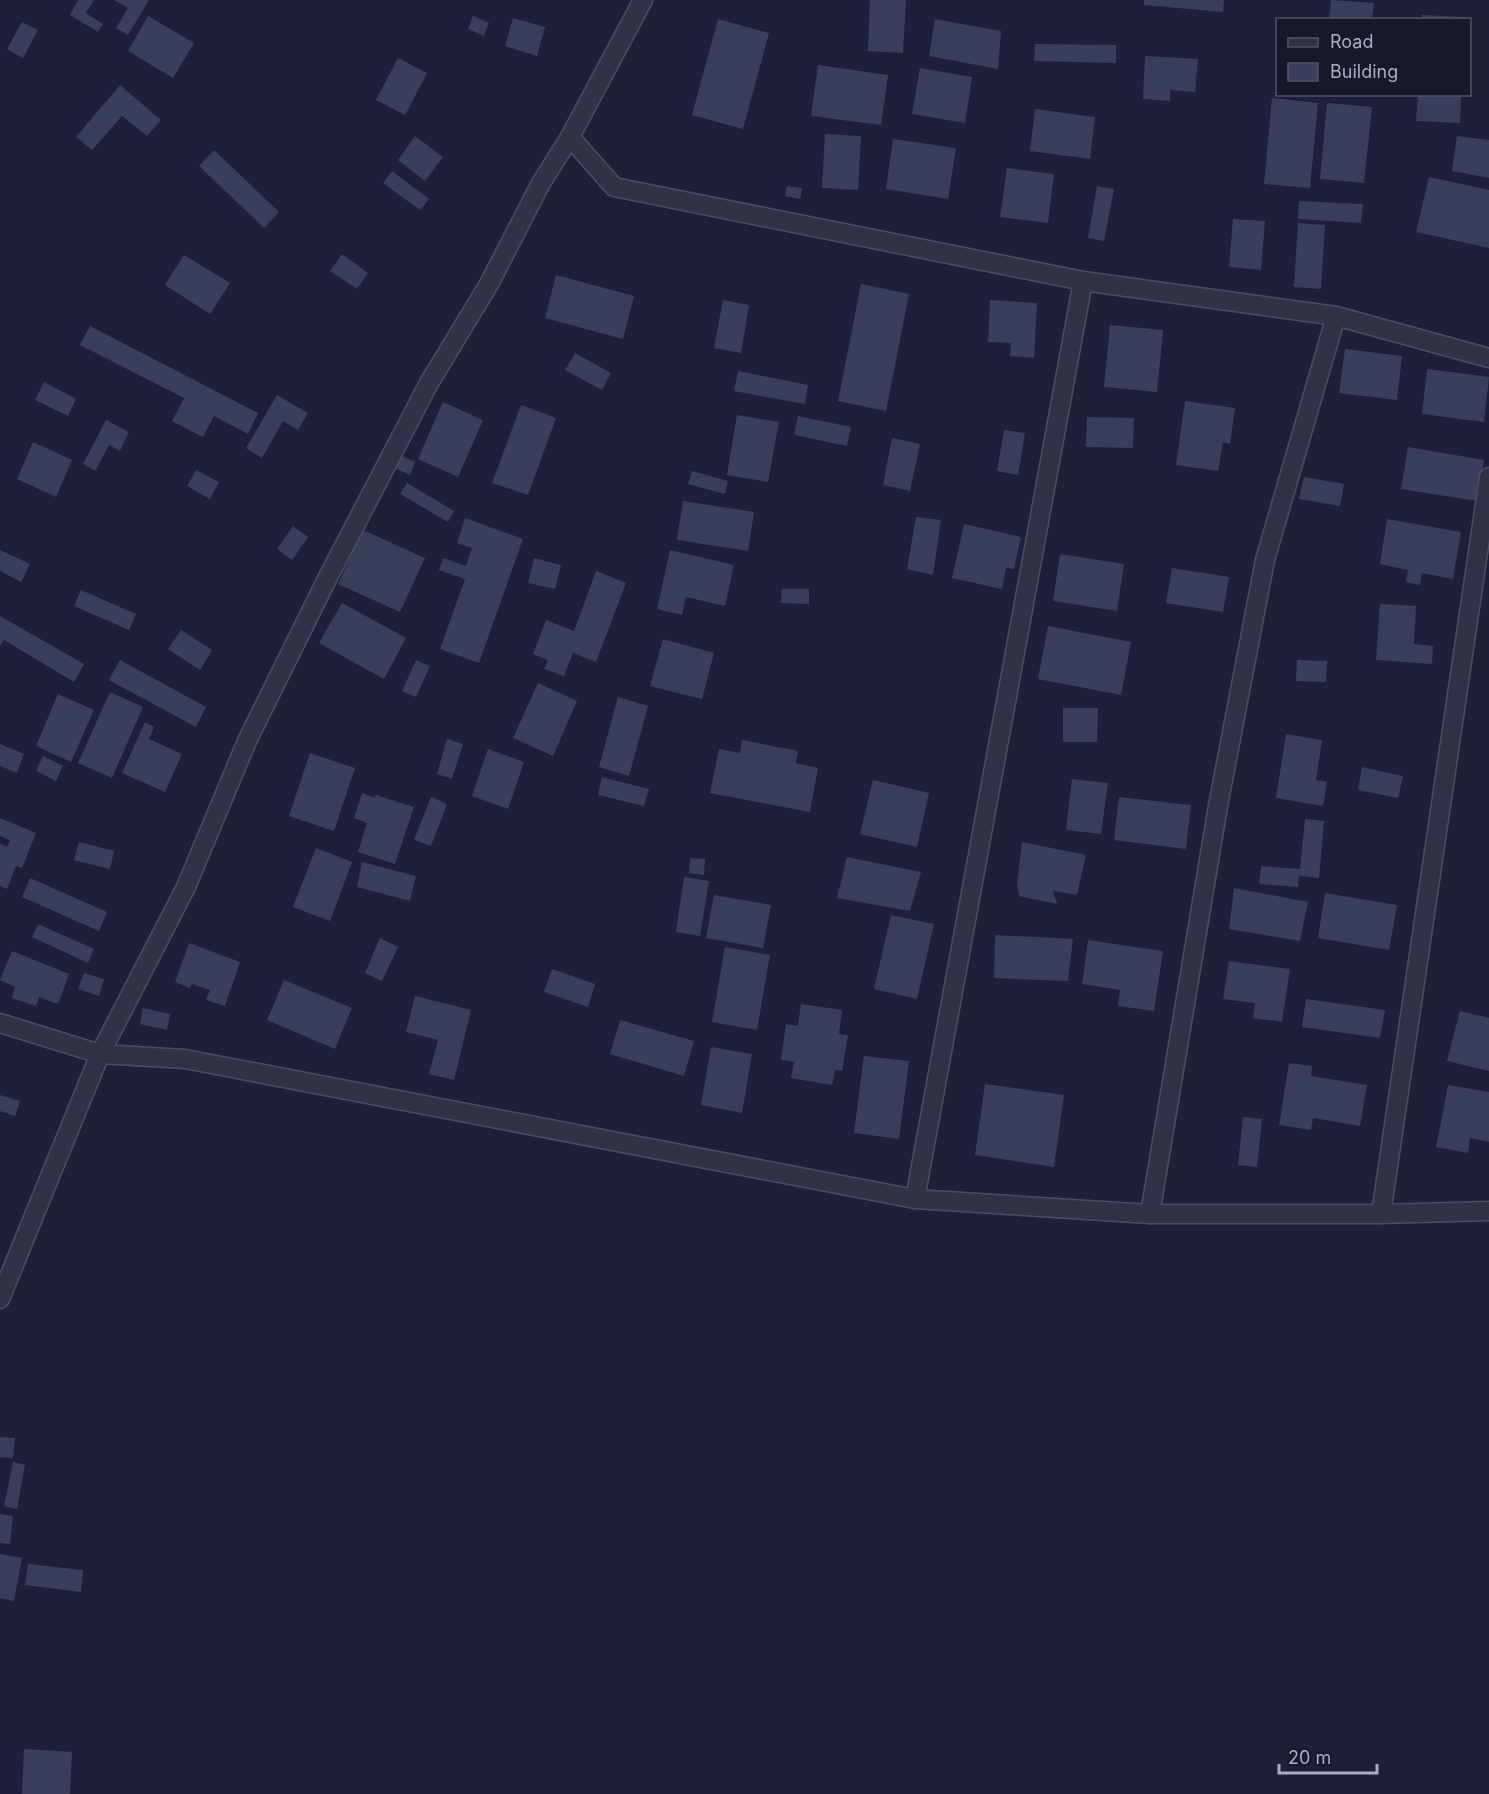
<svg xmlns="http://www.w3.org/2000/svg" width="1489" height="1794" font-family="Inter,sans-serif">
	<rect width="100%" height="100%" fill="#1d2038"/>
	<g fill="#3b3e5a">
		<polygon points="78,0 94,0 86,13 103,24 98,32 70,15"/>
		<polygon points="114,0 149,0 128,35 116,28 128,8"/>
		<polygon points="870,0 906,0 903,53 868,51"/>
		<polygon points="1144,0 1224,0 1223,12 1144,5"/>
		<polygon points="1331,0 1374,3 1372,20 1329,20"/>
		<polygon points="1422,15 1465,17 1465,20 1422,20"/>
		<polygon points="148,16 194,43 173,78 128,51"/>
		<polygon points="473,16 489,23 484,36 468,29"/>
		<polygon points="513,18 545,27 537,56 505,46"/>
		<polygon points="718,19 769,33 743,129 692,115"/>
		<polygon points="935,19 1001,31 998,69 929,56"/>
		<polygon points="22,22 38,30 23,58 7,49"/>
		<polygon points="1035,44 1116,45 1116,63 1034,61"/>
		<polygon points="1145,56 1198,59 1195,92 1170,90 1170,101 1143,99"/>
		<polygon points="398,58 427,73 405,115 376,100"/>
		<polygon points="818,65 888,75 881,125 811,116"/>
		<polygon points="920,68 972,77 965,123 912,114"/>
		<polygon points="120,85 161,120 147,136 122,116 92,150 76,137"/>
		<polygon points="1418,94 1461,94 1460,123 1416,121"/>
		<polygon points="1272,98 1318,103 1310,188 1264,184"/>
		<polygon points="1327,103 1372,107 1364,183 1320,179"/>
		<polygon points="1035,109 1095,117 1090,159 1030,151"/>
		<polygon points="825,134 861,136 858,190 822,188"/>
		<polygon points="415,136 443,157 425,181 398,160"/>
		<polygon points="1457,136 1489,140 1489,178 1452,171"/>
		<polygon points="893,139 956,148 948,199 886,189"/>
		<polygon points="214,150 279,212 264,228 199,166"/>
		<polygon points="1007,168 1054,174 1048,223 1000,217"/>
		<polygon points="392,171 429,199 420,210 383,183"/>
		<polygon points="1429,177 1489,190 1489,248 1416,232"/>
		<polygon points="787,186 802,188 800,199 785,196"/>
		<polygon points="1097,186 1114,189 1104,241 1088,238"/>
		<polygon points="1299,201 1363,204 1361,223 1298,219"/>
		<polygon points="1233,219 1265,221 1261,270 1229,267"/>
		<polygon points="1298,223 1325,225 1321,289 1294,287"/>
		<polygon points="342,254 368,273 357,289 330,271"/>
		<polygon points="184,255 230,283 210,314 165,285"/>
		<polygon points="556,275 634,296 623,339 545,318"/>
		<polygon points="861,284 909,294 886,411 838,401"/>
		<polygon points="723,300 749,305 741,353 714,348"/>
		<polygon points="990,300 1037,303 1034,358 1010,356 1011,343 988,342"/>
		<polygon points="1110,325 1163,330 1157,392 1104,387"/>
		<polygon points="90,326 258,413 248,434 214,416 203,437 172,421 184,398 80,345"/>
		<polygon points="1345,349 1402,356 1397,400 1339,393"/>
		<polygon points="575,353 611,373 602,390 565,370"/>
		<polygon points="1427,369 1489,377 1484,422 1422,414"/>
		<polygon points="738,371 808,385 805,404 734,391"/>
		<polygon points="44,382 76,399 68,416 35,400"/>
		<polygon points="277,395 308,413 298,430 283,421 262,458 246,448"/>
		<polygon points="1185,401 1235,408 1230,444 1223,442 1218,471 1176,465"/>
		<polygon points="443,402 483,420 458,477 418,459"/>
		<polygon points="521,405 556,418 528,495 492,483"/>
		<polygon points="737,415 779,422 768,482 727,475"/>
		<polygon points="798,416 851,427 847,446 794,435"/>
		<polygon points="1087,417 1134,418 1133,448 1086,447"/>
		<polygon points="106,420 129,432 120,451 109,445 95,471 83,464"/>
		<polygon points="1004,430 1025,433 1018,475 997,471"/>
		<polygon points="892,438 920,444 910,491 883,485"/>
		<polygon points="33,442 72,460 56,497 17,479"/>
		<polygon points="1408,447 1484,460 1477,501 1401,489"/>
		<polygon points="400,455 415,462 410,475 394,468"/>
		<polygon points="196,470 219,482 210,499 187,486"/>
		<polygon points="692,471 728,481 725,494 688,484"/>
		<polygon points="1304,477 1344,484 1340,506 1299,499"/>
		<polygon points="407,483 454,511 448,522 400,494"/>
		<polygon points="683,501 754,512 748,551 677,540"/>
		<polygon points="916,517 941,520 933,575 907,569"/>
		<polygon points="465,518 523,539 479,663 440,649 465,579 439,570 443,558 466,566 472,548 457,543"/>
		<polygon points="1387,519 1461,532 1453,579 1422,573 1420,585 1406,582 1408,570 1380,564"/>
		<polygon points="964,524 1021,537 1014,569 1006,568 1002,589 952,578"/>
		<polygon points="293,526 308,537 292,560 277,549"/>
		<polygon points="363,530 425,558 400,612 338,584"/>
		<polygon points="0,550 30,564 21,582 0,571"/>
		<polygon points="670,550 734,565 725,606 686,597 682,615 657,609"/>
		<polygon points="1060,554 1124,564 1117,611 1053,601"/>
		<polygon points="534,558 561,565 555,589 528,583"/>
		<polygon points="1172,568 1229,577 1223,612 1166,603"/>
		<polygon points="596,571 626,583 596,662 573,653 564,676 544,669 548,660 533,654 546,620 574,631"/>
		<polygon points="782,589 809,589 809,604 781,603"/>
		<polygon points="81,590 136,614 129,630 74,606"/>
		<polygon points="342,603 406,638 384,679 319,643"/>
		<polygon points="1380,604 1416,606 1414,644 1433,646 1432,664 1376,660"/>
		<polygon points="0,616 84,664 74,682 4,640 0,646"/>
		<polygon points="1048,626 1131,642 1121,695 1038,679"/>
		<polygon points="181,630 212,650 200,670 168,649"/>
		<polygon points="663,639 714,653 702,699 650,686"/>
		<polygon points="120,660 206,707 196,727 109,680"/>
		<polygon points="416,660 430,666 416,697 402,691"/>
		<polygon points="1297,660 1327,661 1326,682 1296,681"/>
		<polygon points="538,683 577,701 553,756 513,738"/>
		<polygon points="110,692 143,707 112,778 78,763"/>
		<polygon points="58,694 94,710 71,762 36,746"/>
		<polygon points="618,697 648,706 629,776 599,767"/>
		<polygon points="1063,708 1098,708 1097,742 1063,742"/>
		<polygon points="145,722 154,727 149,739 182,754 165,792 122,773"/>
		<polygon points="1286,734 1322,740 1316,780 1327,782 1323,806 1276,798"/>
		<polygon points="447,739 463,744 452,779 437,774"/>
		<polygon points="742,740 798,751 796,763 818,768 810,812 710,793 719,749 740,753"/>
		<polygon points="0,744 24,754 17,773 0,766"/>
		<polygon points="488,749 524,762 508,809 472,796"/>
		<polygon points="310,753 355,768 334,831 289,816"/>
		<polygon points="43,756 63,766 56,781 36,771"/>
		<polygon points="1362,767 1403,776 1398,798 1358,790"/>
		<polygon points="602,777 649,789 644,806 598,795"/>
		<polygon points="1072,779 1108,783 1101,834 1066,830"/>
		<polygon points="873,780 929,793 917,847 860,834"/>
		<polygon points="362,793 375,798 376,795 414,807 395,864 358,852 367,823 354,818"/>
		<polygon points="431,797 447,804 431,846 414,840"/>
		<polygon points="1119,797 1191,805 1186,849 1114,840"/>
		<polygon points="0,818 36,833 22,868 16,866 7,889 0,886 0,844 7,847 10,840 0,836"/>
		<polygon points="1305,819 1324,821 1319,878 1299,876 1298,887 1259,884 1261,866 1300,869"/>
		<polygon points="79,842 114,851 110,869 74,860"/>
		<polygon points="1022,842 1086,855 1077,895 1053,891 1057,904 1019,896 1017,883"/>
		<polygon points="316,848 352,862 330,921 293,907"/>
		<polygon points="847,857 921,872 910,911 837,898"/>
		<polygon points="690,858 705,859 704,875 689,873"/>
		<polygon points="362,862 416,876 410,901 357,887"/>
		<polygon points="684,877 709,881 700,936 676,932"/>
		<polygon points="30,878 107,912 99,931 22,897"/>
		<polygon points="1234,888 1308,902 1300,941 1229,929"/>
		<polygon points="1325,893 1397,905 1389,950 1318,938"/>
		<polygon points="714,895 771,905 763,948 706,938"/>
		<polygon points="891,915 934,924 917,999 874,989"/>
		<polygon points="38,924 94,949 88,963 32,937"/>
		<polygon points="995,935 1073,939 1068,981 994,978"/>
		<polygon points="380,938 398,947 382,981 365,973"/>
		<polygon points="1088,940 1163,951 1154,1011 1118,1006 1120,990 1082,984"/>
		<polygon points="189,943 240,962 225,1006 206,1000 210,990 192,984 190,988 175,982"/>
		<polygon points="725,947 770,955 757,1030 712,1022"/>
		<polygon points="12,951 69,974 58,1004 39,997 36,1006 12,998 15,987 0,980"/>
		<polygon points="1229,961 1290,969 1282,1022 1253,1018 1255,1003 1223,999"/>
		<polygon points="552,969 595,984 588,1007 544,992"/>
		<polygon points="84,973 104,979 99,996 78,989"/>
		<polygon points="284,980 352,1008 335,1049 267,1020"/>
		<polygon points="415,996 471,1010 454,1080 429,1074 438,1040 406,1032"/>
		<polygon points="1306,999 1385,1010 1380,1038 1302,1027"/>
		<polygon points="801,1004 842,1010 839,1034 848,1035 842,1071 835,1070 832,1085 791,1078 794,1062 781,1060 786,1024 798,1026"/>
		<polygon points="143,1008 170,1014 167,1030 140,1024"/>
		<polygon points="1460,1011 1489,1018 1489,1071 1447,1061"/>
		<polygon points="620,1020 694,1041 684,1076 610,1054"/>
		<polygon points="711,1047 752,1054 742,1113 701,1105"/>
		<polygon points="864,1056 909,1061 899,1139 854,1133"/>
		<polygon points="1289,1063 1312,1066 1311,1076 1367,1085 1360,1126 1313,1118 1311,1130 1279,1125"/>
		<polygon points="985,1084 1064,1095 1054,1167 975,1155"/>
		<polygon points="1448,1085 1489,1092 1489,1142 1470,1138 1468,1153 1436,1147"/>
		<polygon points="0,1095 20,1101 15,1116 0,1111"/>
		<polygon points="1243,1117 1262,1119 1257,1167 1238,1165"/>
		<polygon points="0,1437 15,1438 13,1458 0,1457"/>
		<polygon points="13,1462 25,1465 17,1509 4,1506"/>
		<polygon points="0,1514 13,1516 10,1544 0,1543"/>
		<polygon points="0,1554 22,1558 14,1601 0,1598"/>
		<polygon points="28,1564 83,1570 81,1592 25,1585"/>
		<polygon points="24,1749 72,1752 70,1794 22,1794"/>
	</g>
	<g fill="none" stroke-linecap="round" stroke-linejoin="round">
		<g stroke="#4b4d63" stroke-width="21">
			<g id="street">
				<polyline points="570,137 614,187 1083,281 1336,316 1489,358"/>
				<polyline points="0,1023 100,1054 185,1059 915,1199 1150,1214 1381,1214 1489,1211"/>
				<polyline points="915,1199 1083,281"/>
				<polyline points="1150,1214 1218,806 1265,560 1336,316"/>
				<polyline points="1381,1214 1489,477"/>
				<polyline points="0,1299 100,1054 186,887 247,741 327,579 429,383 489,284 541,183 570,137 643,0"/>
			</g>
		</g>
		<use href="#street" stroke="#303348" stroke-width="18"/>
	</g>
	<rect x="1276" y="18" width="195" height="78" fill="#16182c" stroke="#51536a" stroke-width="1.5"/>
	<rect x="1288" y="38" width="30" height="9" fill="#303348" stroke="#51536a" stroke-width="1.5"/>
	<text x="1330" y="48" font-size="18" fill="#aaacc6">Road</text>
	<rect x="1288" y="63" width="30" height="18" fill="#3b3e5a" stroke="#51536a" stroke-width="1.5"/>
	<text x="1330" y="78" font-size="18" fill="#aaacc6">Building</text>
	<path d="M1279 1764v9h98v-9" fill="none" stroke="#aaacc6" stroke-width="3"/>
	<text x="1288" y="1764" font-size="18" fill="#aaacc6" stroke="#16182c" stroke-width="4.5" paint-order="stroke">20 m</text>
</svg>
